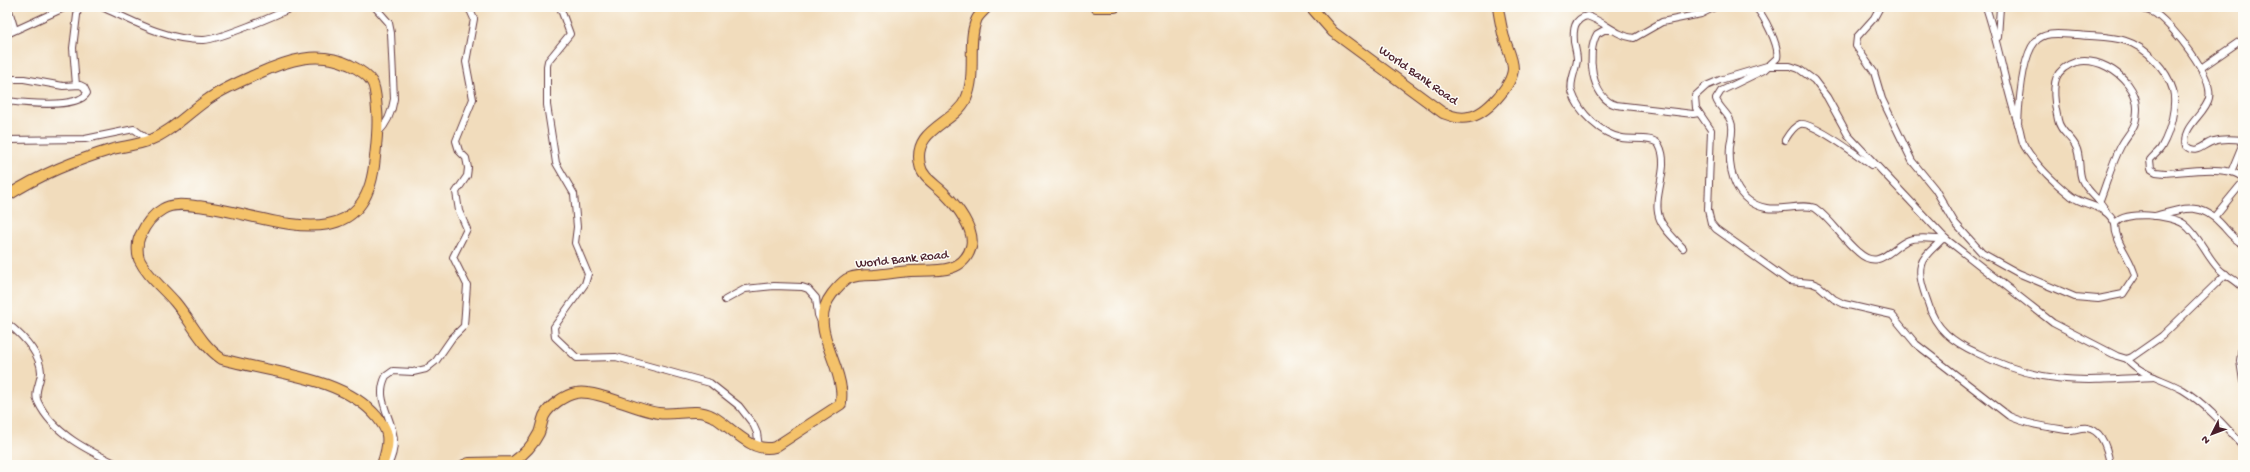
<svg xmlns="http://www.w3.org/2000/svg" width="2250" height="472" font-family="'Gochi Hand',sans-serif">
	<rect width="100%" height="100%" fill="#fdfcf7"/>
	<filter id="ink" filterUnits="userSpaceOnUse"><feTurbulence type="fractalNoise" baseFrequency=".025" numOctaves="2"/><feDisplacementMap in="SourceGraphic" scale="8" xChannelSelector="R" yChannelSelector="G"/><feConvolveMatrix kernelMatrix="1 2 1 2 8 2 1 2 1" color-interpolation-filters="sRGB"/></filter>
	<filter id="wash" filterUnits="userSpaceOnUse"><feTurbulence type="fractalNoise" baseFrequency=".012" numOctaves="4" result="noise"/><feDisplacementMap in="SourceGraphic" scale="16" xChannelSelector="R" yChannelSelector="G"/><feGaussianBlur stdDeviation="0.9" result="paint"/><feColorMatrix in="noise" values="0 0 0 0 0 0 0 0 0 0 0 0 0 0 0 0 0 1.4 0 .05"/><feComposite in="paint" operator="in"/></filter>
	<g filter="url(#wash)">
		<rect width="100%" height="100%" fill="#f1dcbc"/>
	</g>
	<g filter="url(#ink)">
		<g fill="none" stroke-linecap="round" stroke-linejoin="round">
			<g stroke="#633b41" stroke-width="8">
				<g id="street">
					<polyline points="8,7 15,30"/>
					<path d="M102 7C133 21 168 41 204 40 220 39 277 15 293 7"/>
					<path d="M375 7 389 23 391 33 394 99C392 112 387 124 378 133"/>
					<polyline points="560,7 570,34 548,61 547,66 547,105 556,163 574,194 577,227 575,243 588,274 585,284 554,327 555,337 577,358 616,357 710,383 739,406 753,424 757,433 759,447"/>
					<path d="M1755 7C1764 15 1780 47 1777 58L1764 70 1721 91 1716 99C1719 108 1728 113 1731 122 1734 128 1731 139 1730 146 1728 173 1736 202 1766 208 1782 211 1802 203 1815 208 1832 220 1842 239 1858 252 1880 272 1890 247 1909 240 1921 236 1934 240 1946 239"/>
					<path d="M1880 7 1874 18 1857 37 1856 46 1874 72 1882 99 1912 161 1935 189 1955 223 1982 253 2018 273 2075 297 2098 299 2123 294 2135 276C2131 257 2115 244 2115 224 2123 210 2172 215 2184 224 2199 235 2206 256 2219 269 2227 277 2236 279 2243 288"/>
					<path d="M1986 7C1999 45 2005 86 2018 124 2021 131 2021 141 2025 147 2036 165 2055 183 2071 196 2086 207 2106 204 2115 224"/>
					<path d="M2136 7C2142 9 2150 10 2156 14 2173 26 2214 76 2209 98 2206 114 2180 127 2186 146 2197 156 2204 143 2214 141 2223 138 2234 139 2243 140"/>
					<path d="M1612 30H1604L1597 34C1586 53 1591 98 1616 105L1693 114 1699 113"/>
					<polyline points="7,34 66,7"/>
					<polyline points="1998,37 2000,7"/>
					<polyline points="2201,68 2243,39"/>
					<path d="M7 79H24L63 86 80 85 84 87 87 93C78 109 23 103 7 101"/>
					<polyline points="76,85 73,48 78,7"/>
					<path d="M2018 124C2019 103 2022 57 2035 42 2045 30 2065 35 2078 35 2094 37 2111 36 2126 41 2146 47 2167 70 2173 90 2177 106 2170 132 2162 146 2160 151 2154 155 2150 160L2151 169 2156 172 2165 173C2184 172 2229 164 2243 178"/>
					<polyline points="7,140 85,139 134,129 149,140"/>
					<path d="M1785 140C1788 135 1794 126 1800 124 1812 121 1860 157 1871 165"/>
					<polyline points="2231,172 2243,143"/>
					<path d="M2100 200C2107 182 2112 163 2121 146 2129 131 2137 129 2137 108 2137 75 2083 43 2059 73 2051 83 2055 108 2058 120 2060 132 2072 137 2076 147 2081 157 2078 170 2082 180 2088 193 2100 199 2106 211"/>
					<path d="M2155 216C2184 208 2201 201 2223 226 2229 233 2234 240 2243 244"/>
					<polyline points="2215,216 2243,182"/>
					<path d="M1942 239C1936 247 1923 255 1921 265 1918 276 1924 292 1928 303 1935 329 1953 342 1977 353 2043 386 2083 381 2154 377"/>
					<path d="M1683 248C1675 239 1663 229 1659 217 1652 195 1671 167 1659 145 1654 136 1631 140 1622 138 1601 134 1579 113 1572 92 1569 82 1576 70 1577 60 1577 54 1575 47 1574 42 1573 29 1574 19 1587 16 1604 21 1616 36 1634 38L1662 22 1701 14 1715 7"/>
					<polyline points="725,300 745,289 774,286 802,287 808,289 816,298 818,315 821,322"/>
					<path d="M7 323C22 335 40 352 41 372 41 382 33 393 38 402 53 434 89 451 119 465"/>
					<polyline points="2243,338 2240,361 2243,381"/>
					<path d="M2127 359C2142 376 2164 379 2183 390 2206 404 2225 426 2243 446"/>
					<path d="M388 465C408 427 370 407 386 376L393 371 413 372 426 369 436 361 452 338 464 326 467 285 453 257 467 229 459 211 456 192 467 176 468 168 466 158 459 151 456 141 473 99 466 62 474 19 470 10 465 7"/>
					<path d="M2110 465C2108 452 2103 430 2087 428 2080 427 2073 431 2066 430 2047 427 2026 424 2009 416L1916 344 1892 315 1844 304 1834 299 1819 286 1812 283 1789 281 1716 229 1711 223 1708 210 1711 130 1696 108 1695 96 1706 86 1720 80 1767 66H1790L1799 69 1814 80 1827 97 1848 135 1946 239 2053 323 2117 356 2127 359 2132 357 2162 336 2226 274"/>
				</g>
			</g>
			<g stroke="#633b41" stroke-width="12">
				<g id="primary">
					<polyline points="1095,7 1115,7"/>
					<path d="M1311 7 1333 32 1443 113C1452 116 1459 119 1469 117 1485 115 1512 86 1513 69 1513 57 1506 46 1503 34 1501 25 1499 16 1498 7"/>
					<path d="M7 196C41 174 74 161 113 149 125 146 138 145 150 140 172 131 188 113 207 100 222 89 240 82 257 74 288 60 318 50 350 65 358 69 368 75 372 82 376 88 376 102 377 110 379 128 376 147 374 166 361 267 258 210 196 206 186 205 172 203 163 209 152 215 145 225 140 236 137 242 137 253 139 259 147 276 163 288 175 302 191 321 201 345 222 359 270 373 343 376 377 417 381 422 386 428 387 435 389 445 385 456 382 465"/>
					<path d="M464 465 469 463 513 462C523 455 533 445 539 433 541 428 542 421 544 416 549 406 565 395 576 393 594 389 637 410 658 413 675 416 696 407 712 416 731 426 751 454 775 447L841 404C841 399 842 394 841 389 838 357 808 325 832 294 836 289 841 283 847 279 855 275 865 275 874 275 886 274 898 272 910 271 933 270 963 275 971 247 976 230 956 205 945 194 937 185 922 178 920 165 912 129 954 124 966 99 977 74 967 44 976 21 977 16 984 11 987 7"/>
				</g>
			</g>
			<use href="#street" stroke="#fff" stroke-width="6"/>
			<use href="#primary" stroke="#f4c26a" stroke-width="10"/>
		</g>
	</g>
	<g text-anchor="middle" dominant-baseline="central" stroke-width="3" stroke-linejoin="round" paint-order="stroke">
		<g font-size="13" fill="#4a1f2b" stroke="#fdfcf7">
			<text transform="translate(1418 76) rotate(35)">World Bank Road</text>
			<text transform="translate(902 260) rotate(-6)">World Bank Road</text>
		</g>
	</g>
	<rect width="2250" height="472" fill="none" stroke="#fdfcf7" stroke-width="24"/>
	<g transform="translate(2212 434) rotate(228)" stroke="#fdfcf7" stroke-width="3" paint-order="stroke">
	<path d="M0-3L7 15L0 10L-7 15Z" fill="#4a1f2b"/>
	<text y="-6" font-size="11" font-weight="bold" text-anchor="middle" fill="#4a1f2b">N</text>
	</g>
</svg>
